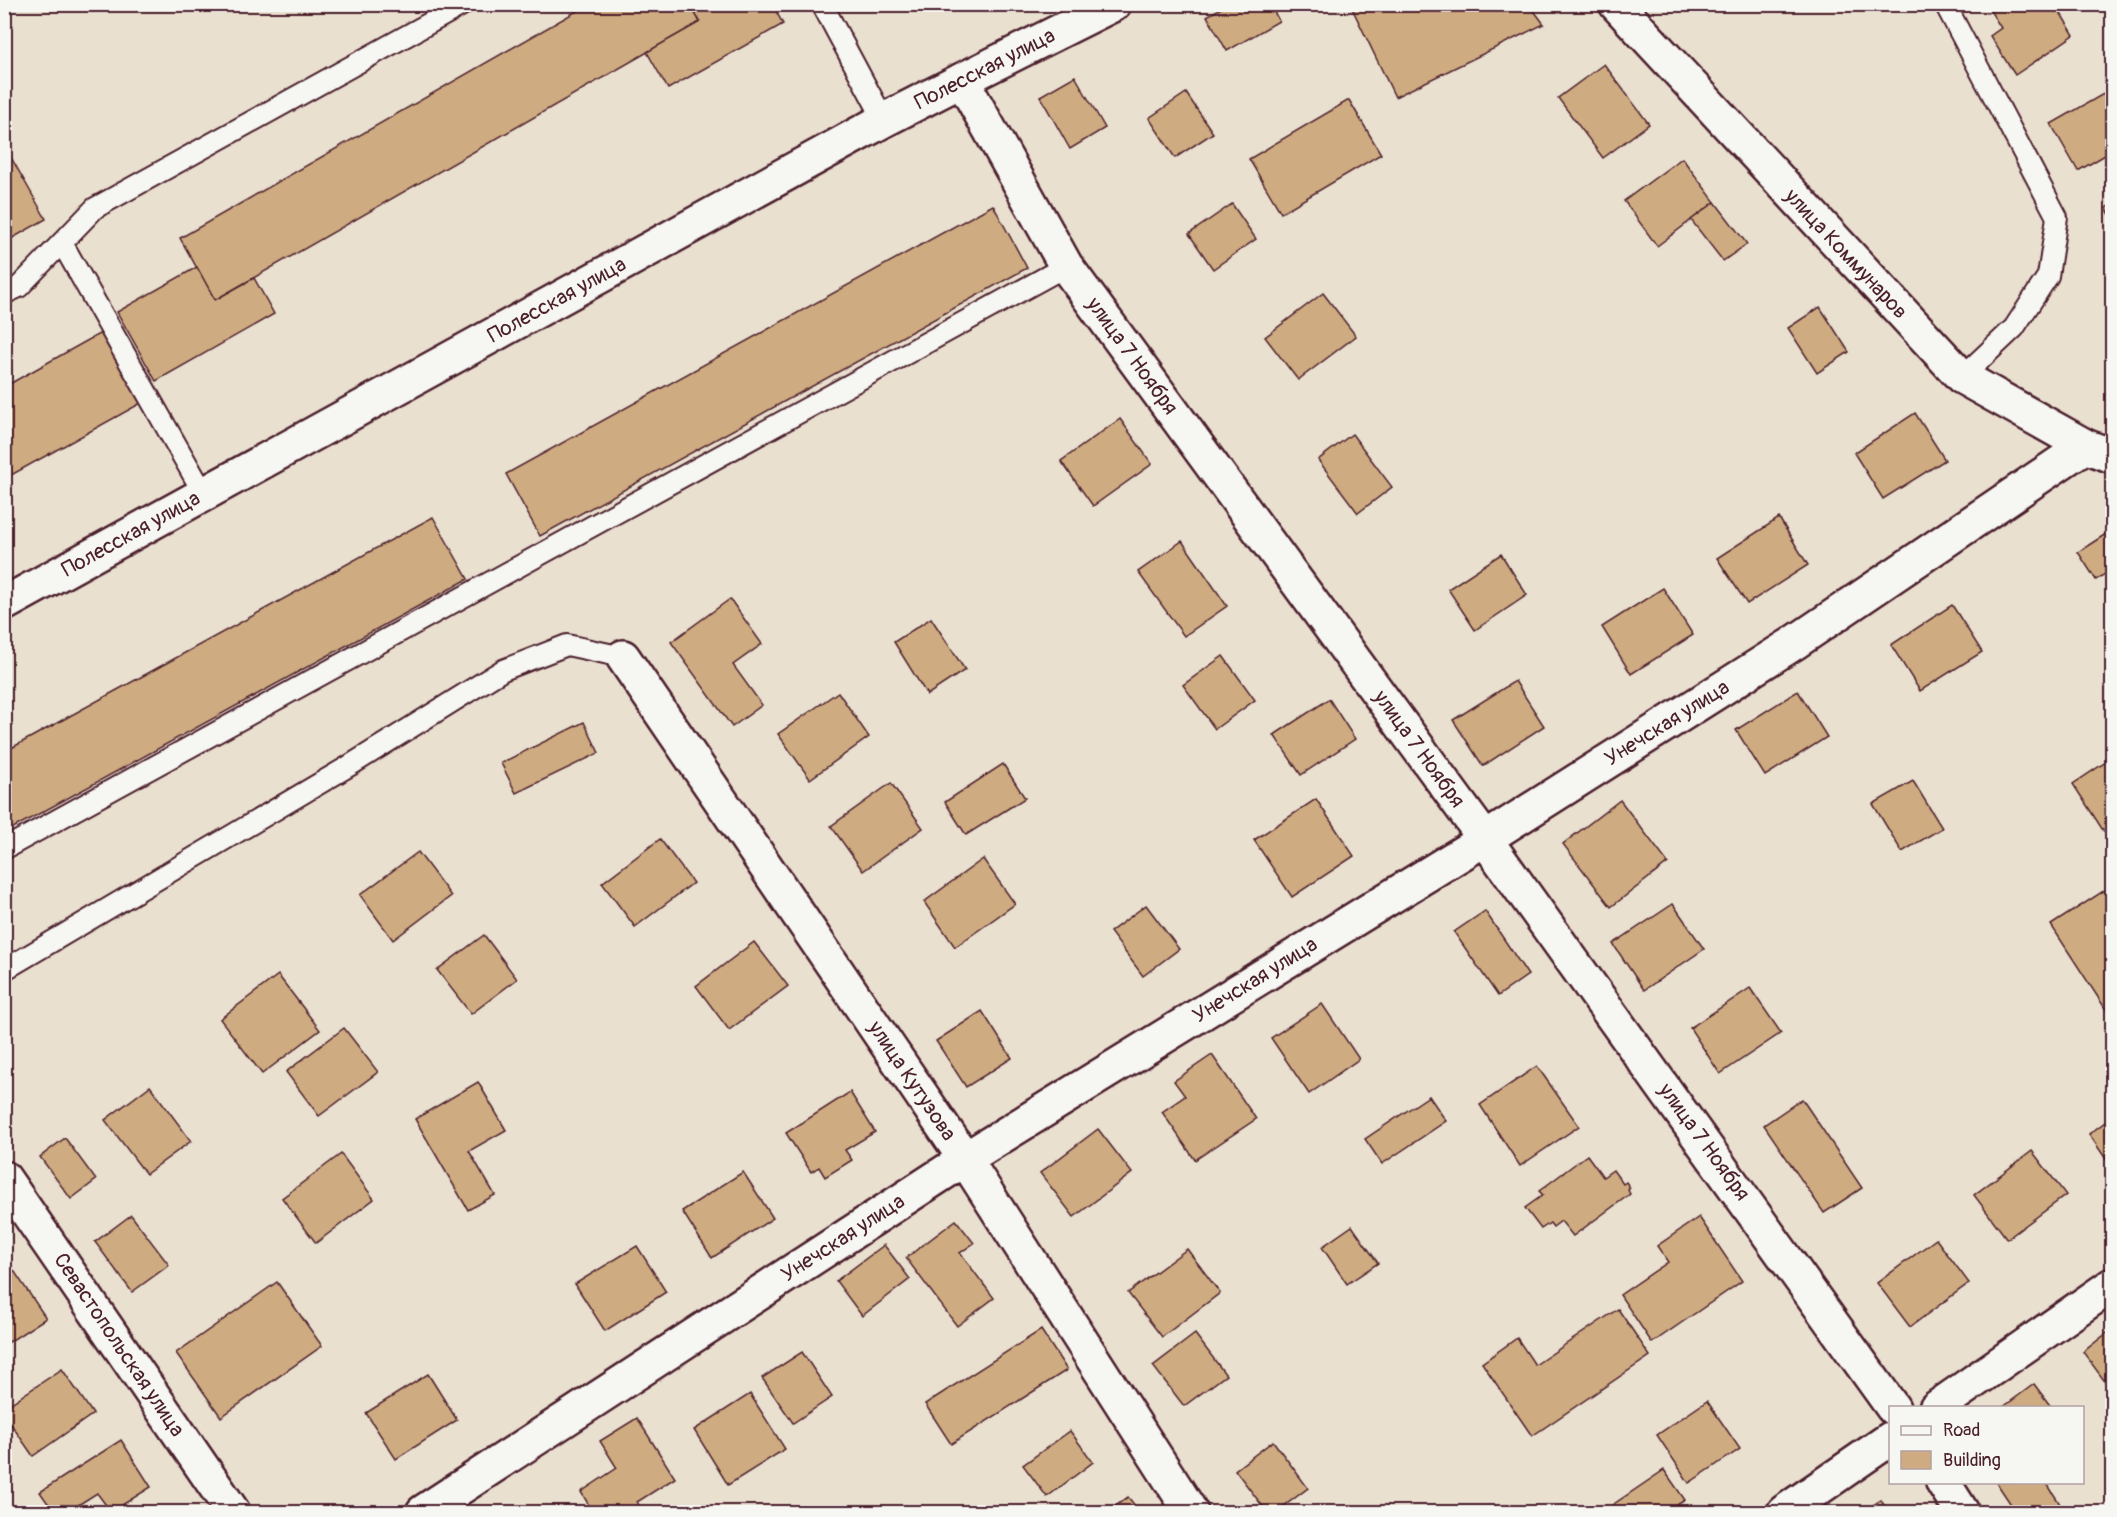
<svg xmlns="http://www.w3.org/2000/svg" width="2117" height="1517" font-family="Pangolin,sans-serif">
	<rect width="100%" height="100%" fill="#eae0d0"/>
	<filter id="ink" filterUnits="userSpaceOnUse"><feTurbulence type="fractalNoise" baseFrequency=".0167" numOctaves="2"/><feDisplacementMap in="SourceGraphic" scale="12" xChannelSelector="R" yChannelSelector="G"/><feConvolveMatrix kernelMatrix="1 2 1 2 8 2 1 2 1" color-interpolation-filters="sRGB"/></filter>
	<g filter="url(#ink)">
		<g fill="#cfab81" stroke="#4a1f2b" stroke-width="1.5">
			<polygon points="589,4 690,4 700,22 215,300 180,238"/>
			<polygon points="690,4 772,4 783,24 668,89 647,52 700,22"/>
			<polygon points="1228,4 1270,4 1279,21 1227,51 1207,16"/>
			<polygon points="1350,4 1529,4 1544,24 1395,97"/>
			<polygon points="1986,4 2055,4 2074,35 2015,75 1990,36 2001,28"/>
			<polygon points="1604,64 1649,124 1603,158 1558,98"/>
			<polygon points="1075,76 1105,128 1070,149 1040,96"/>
			<polygon points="2112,89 2112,151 2078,171 2051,124"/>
			<polygon points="1186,93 1213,133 1175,158 1149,118"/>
			<polygon points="1349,100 1381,154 1281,213 1249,159"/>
			<polygon points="4,145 46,219 4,243"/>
			<polygon points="1682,158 1715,202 1657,246 1624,201"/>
			<polygon points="1715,202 1747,244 1723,261 1691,220"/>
			<polygon points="1232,204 1256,239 1213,269 1189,234"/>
			<polygon points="2112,204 2112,218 2106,208"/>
			<polygon points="993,205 1027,268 540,536 506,474"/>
			<polygon points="197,267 215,300 254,278 274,314 156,381 117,312"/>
			<polygon points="1323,293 1356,336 1298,380 1265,337"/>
			<polygon points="1820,307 1849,352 1817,373 1788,328"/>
			<polygon points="106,330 145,401 4,479 4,387"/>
			<polygon points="1915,413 1945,460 1883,499 1854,453"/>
			<polygon points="1120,419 1152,464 1093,506 1061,461"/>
			<polygon points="1352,434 1392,487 1358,513 1318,460"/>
			<polygon points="433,517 468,579 4,833 4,752"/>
			<polygon points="1779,518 1808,565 1747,604 1717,558"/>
			<polygon points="2112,530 2112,569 2096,580 2078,552"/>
			<polygon points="1182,541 1227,606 1184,636 1138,572"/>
			<polygon points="1501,554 1527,595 1475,630 1448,589"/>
			<polygon points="1663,588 1693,635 1631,674 1602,627"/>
			<polygon points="730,599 762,644 733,665 762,705 732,727 671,642"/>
			<polygon points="1952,605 1982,652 1920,691 1891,645"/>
			<polygon points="931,618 965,670 927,695 894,642"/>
			<polygon points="1223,656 1255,700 1215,729 1183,685"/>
			<polygon points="1515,681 1544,726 1483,766 1453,720"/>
			<polygon points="1798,691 1827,737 1765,776 1736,730"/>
			<polygon points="838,692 869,737 810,779 778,734"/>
			<polygon points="1329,699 1355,739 1301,775 1274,735"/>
			<polygon points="584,722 599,753 516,793 501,763"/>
			<polygon points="2112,758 2112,835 2108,838 2073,784"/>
			<polygon points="1003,764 1025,798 966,835 945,802"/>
			<polygon points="1913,781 1942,828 1902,852 1873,804"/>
			<polygon points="891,783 923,828 863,871 831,826"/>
			<polygon points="1316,799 1354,856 1292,897 1254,840"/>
			<polygon points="1620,800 1668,863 1611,907 1563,844"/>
			<polygon points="660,839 693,883 635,927 602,883"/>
			<polygon points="418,852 451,896 393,940 360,895"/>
			<polygon points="983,859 1015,904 955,947 924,902"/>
			<polygon points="2108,888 2112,896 2112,1019 2051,925"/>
			<polygon points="1673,904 1704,949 1644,990 1613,944"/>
			<polygon points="1146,905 1179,949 1143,976 1110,932"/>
			<polygon points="1485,911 1528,975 1498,996 1454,932"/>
			<polygon points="484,935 517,979 471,1014 437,970"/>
			<polygon points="754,942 788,986 729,1030 696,986"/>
			<polygon points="278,975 320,1030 262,1074 220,1019"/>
			<polygon points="1750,988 1781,1033 1720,1074 1690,1028"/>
			<polygon points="1322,1004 1359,1059 1309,1094 1271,1038"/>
			<polygon points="982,1011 1012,1058 966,1087 936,1041"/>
			<polygon points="344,1028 378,1072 319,1116 286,1072"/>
			<polygon points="1212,1055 1256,1119 1195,1160 1162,1112 1185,1096 1174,1081"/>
			<polygon points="1537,1066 1579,1126 1520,1166 1480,1105"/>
			<polygon points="478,1082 506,1130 469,1151 495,1195 468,1210 415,1119"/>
			<polygon points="150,1086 191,1141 146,1174 105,1120"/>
			<polygon points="850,1092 875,1132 845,1150 852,1160 825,1177 819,1167 811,1172 786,1133"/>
			<polygon points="1429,1096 1446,1121 1382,1164 1365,1139"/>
			<polygon points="1802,1099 1862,1188 1824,1213 1764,1125"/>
			<polygon points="2112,1117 2112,1168 2089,1134"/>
			<polygon points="1098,1129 1132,1173 1074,1217 1040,1173"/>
			<polygon points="65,1138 96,1180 71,1199 40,1157"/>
			<polygon points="2032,1151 2066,1195 2007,1239 1974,1195"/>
			<polygon points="341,1154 374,1199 316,1243 282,1198"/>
			<polygon points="1587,1155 1603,1177 1613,1170 1623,1184 1626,1182 1630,1188 1628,1190 1630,1194 1573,1236 1561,1221 1553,1227 1550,1223 1541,1229 1525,1208 1543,1195 1539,1191"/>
			<polygon points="743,1172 773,1218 712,1258 682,1211"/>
			<polygon points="131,1215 169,1265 132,1292 95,1242"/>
			<polygon points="1699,1217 1742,1281 1652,1343 1620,1295 1668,1262 1657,1246"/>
			<polygon points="956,1220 974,1243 960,1253 994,1298 957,1326 906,1258"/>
			<polygon points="1352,1226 1378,1263 1347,1284 1322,1247"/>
			<polygon points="1936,1239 1969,1283 1910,1327 1877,1283"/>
			<polygon points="884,1245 910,1279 862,1316 836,1281"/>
			<polygon points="637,1246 666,1292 605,1331 575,1284"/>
			<polygon points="1187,1249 1220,1293 1162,1337 1128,1293"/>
			<polygon points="4,1256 46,1318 6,1344 4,1341"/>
			<polygon points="277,1282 322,1346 221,1417 176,1353"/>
			<polygon points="1618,1309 1650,1356 1532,1436 1482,1363 1517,1338 1535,1365"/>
			<polygon points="2112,1329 2112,1391 2083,1352"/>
			<polygon points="1041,1330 1067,1370 951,1444 925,1404"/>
			<polygon points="1195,1334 1226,1375 1184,1406 1153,1366"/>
			<polygon points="802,1352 832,1397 793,1423 762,1378"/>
			<polygon points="62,1369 93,1414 33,1456 4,1414 4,1408"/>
			<polygon points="428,1374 457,1420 396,1459 366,1413"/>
			<polygon points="2034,1384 2052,1408 2002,1408"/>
			<polygon points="750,1394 785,1449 728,1485 694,1430"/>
			<polygon points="1707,1401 1740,1449 1689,1483 1657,1435"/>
			<polygon points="637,1418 675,1478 637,1502 643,1512 593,1512 581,1492 617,1468 600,1441"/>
			<polygon points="1070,1431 1093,1462 1047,1497 1023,1465"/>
			<polygon points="121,1440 151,1487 111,1512 97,1493 67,1512 54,1512 40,1492"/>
			<polygon points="1273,1441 1308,1488 1276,1512 1267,1512 1235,1470"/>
			<polygon points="1664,1470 1685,1500 1666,1512 1602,1512"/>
			<polygon points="1996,1482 2046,1482 2060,1504 2047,1512 2016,1512"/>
			<polygon points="1128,1497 1140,1512 1107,1512"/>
			<polygon points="1881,1500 1888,1512 1862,1512"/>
		</g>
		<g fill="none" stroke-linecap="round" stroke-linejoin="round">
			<g stroke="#4a1f2b" stroke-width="24">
				<g id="service">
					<polyline points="822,4 884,120"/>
					<polyline points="1945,4 2057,217 2048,276 2014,328 1962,377"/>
					<polyline points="62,243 204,494"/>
					<polyline points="4,294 19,287 95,208 464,4"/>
					<polyline points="4,849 1066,266"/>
					<polyline points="4,970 349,766 503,670 567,645 623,657"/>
				</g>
			</g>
			<g stroke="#4a1f2b" stroke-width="38">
				<g id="minor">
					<polyline points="1616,4 1962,377 2085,446 2112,456"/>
					<polyline points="962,80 1066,266 1485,839 1893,1408"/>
					<polyline points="4,604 884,120 962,80 1114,4"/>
					<polyline points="623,657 965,1159 1191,1512"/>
					<polyline points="4,1178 233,1512"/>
					<polyline points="1936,1408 2112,1285"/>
					<polyline points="1943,1482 1962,1512"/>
					<polyline points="423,1512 965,1159 1485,839 1794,643 2085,446"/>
					<polyline points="1784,1512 1890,1439"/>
				</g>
			</g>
			<use href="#service" stroke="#f6f6f2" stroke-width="20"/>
			<use href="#minor" stroke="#f6f6f2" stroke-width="33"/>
		</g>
	</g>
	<g text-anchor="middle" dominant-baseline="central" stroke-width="4.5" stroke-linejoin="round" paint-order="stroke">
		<g font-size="21" fill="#4a1f2b" stroke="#f6f6f2">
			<text transform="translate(985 69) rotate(-27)">Полесская улица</text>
			<text transform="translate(1846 254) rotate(47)">улица Коммунаров</text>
			<text transform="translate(557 300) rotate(-29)">Полесская улица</text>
			<text transform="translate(1132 356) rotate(54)">улица 7 Ноября</text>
			<text transform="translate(131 534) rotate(-29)">Полесская улица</text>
			<text transform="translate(1667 723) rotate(-32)">Унечская улица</text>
			<text transform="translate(1419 749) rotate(54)">улица 7 Ноября</text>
			<text transform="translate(1255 980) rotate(-32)">Унечская улица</text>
			<text transform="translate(912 1081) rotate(56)">улица Кутузова</text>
			<text transform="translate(1704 1142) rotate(54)">улица 7 Ноября</text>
			<text transform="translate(843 1238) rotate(-33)">Унечская улица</text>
			<text transform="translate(119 1345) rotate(56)">Севастопольская улица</text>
		</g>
	</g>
	<rect width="2117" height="1517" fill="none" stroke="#f6f6f2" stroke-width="24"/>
	<rect x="12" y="12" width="2093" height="1493" fill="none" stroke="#4a1f2b" stroke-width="2" filter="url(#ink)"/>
	<rect x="1889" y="1406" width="195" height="78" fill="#f6f6f2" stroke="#b1a0a2" stroke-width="1.5"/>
	<rect x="1901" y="1426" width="30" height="9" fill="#f6f6f2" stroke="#b1a0a2" stroke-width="1.5"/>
	<text x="1943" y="1436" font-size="18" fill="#4a1f2b">Road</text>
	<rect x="1901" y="1451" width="30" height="18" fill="#cfab81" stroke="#b1a0a2" stroke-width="1.5"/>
	<text x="1943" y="1466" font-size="18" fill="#4a1f2b">Building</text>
</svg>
